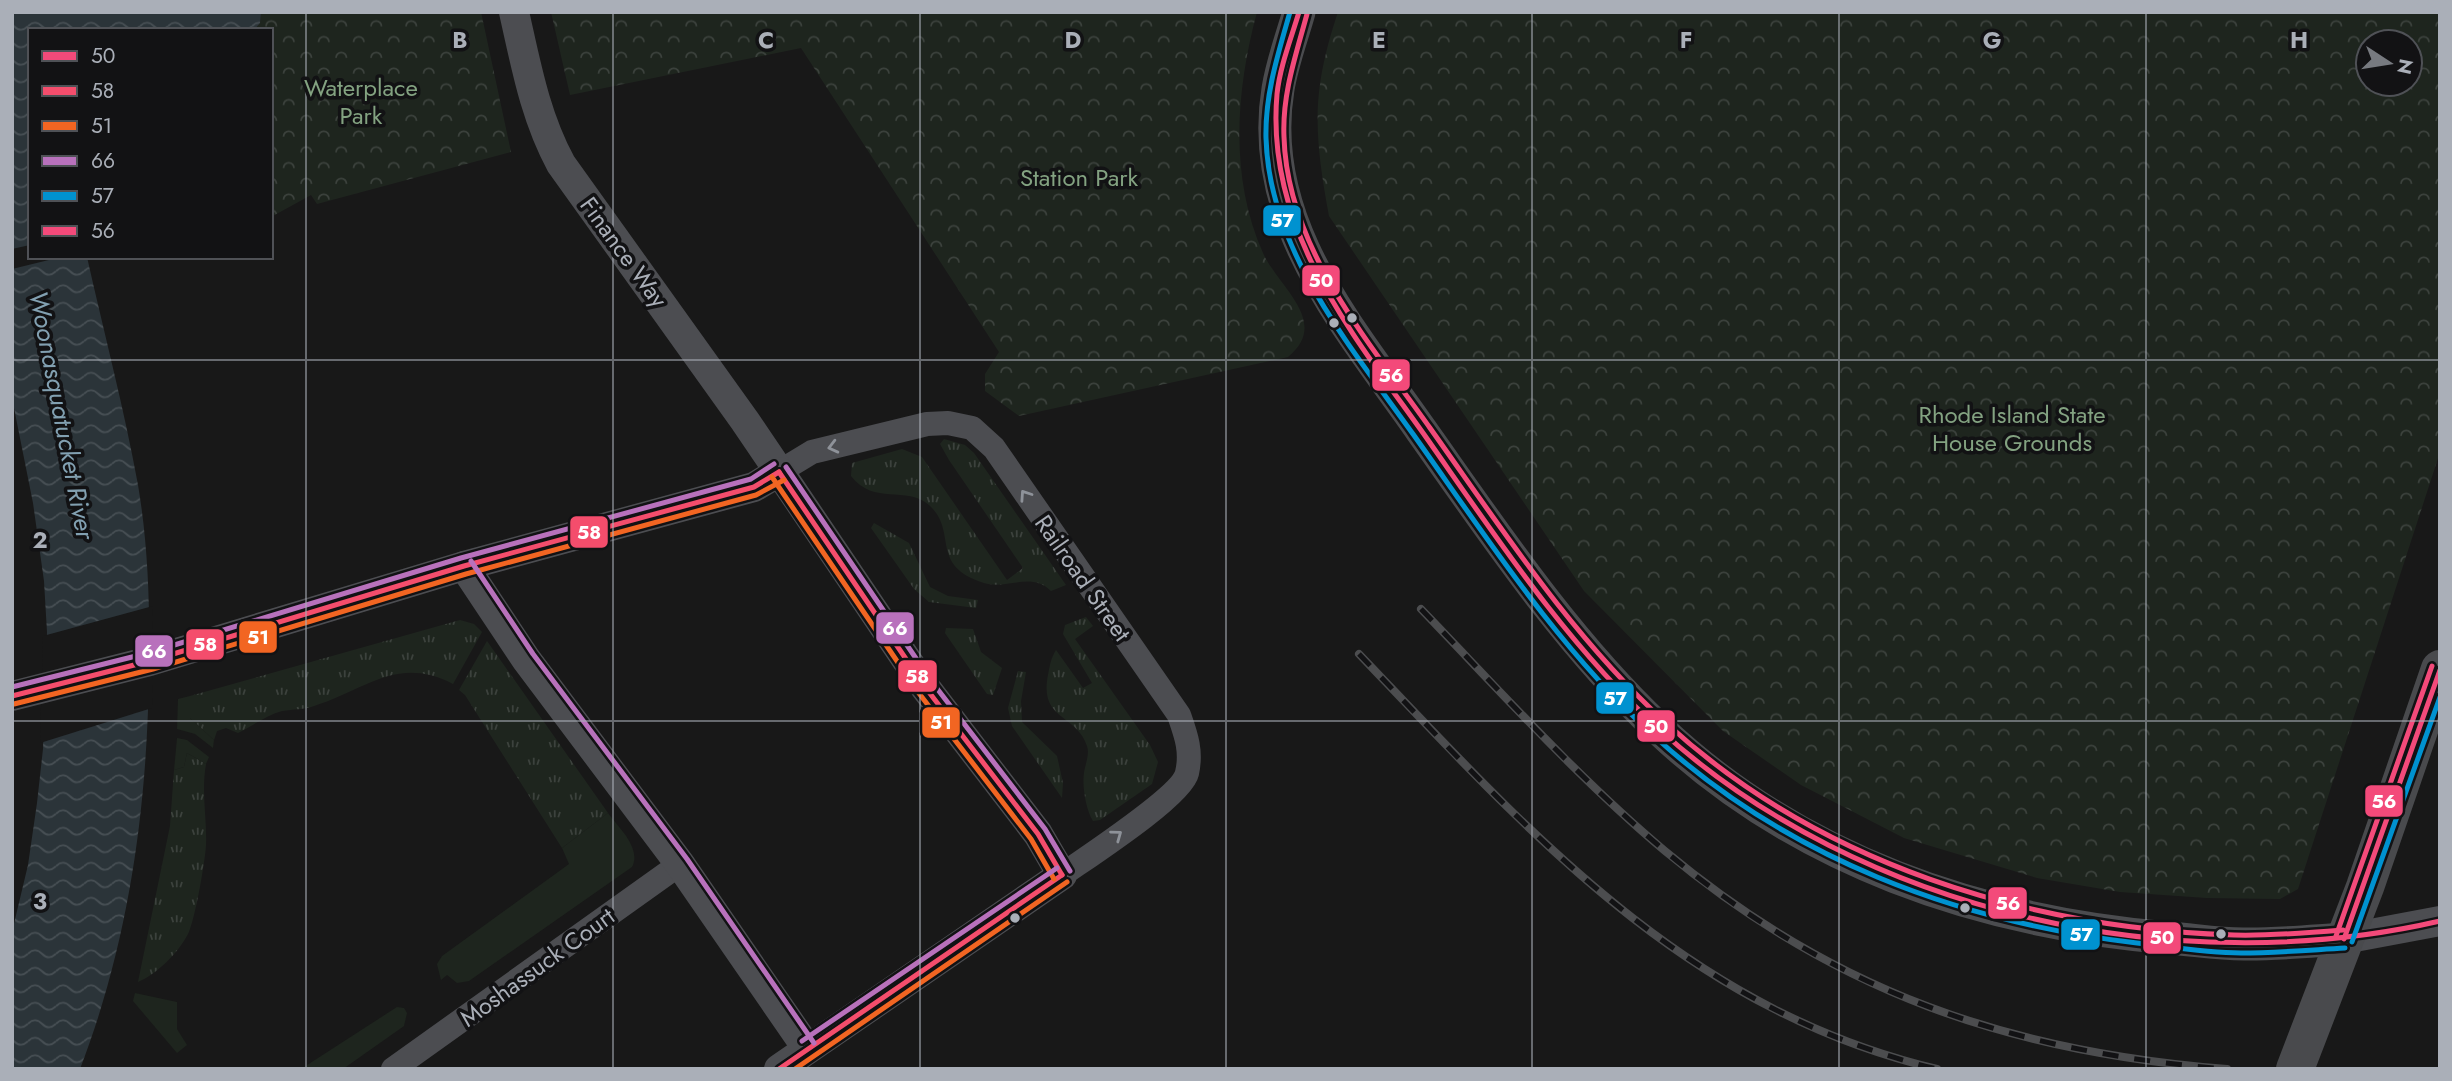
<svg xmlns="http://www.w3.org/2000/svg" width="2452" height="1081" font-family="Jost,sans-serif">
	<defs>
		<pattern id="grass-tufts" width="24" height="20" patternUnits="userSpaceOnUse" patternTransform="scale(1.75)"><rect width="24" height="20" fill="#1e251e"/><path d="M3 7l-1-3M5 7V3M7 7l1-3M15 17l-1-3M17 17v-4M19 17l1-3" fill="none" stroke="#3c423d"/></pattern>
		<pattern id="forest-crowns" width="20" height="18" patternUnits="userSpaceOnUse" patternTransform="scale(1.75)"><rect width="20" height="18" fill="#1e251e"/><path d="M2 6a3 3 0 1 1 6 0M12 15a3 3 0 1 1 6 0" fill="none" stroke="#3c423d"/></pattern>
		<pattern id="water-waves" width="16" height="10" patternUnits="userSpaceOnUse" patternTransform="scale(1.75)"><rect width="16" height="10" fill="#2b3439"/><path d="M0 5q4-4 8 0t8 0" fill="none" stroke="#474f54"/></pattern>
	</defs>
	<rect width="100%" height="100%" fill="#181818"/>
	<g fill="url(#grass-tufts)">
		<path d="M944 439 965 445 974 453 1066 585 1051 591C1031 571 1007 590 984 583 928 565 959 532 929 505 907 485 874 506 851 476L852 463 902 449 922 457 1007 580 1023 568 949 460 940 444Z"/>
		<polygon points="874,523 909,543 930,587 948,596 978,600 976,608 929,602 914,589 871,528"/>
		<path d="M1086 617 1093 626 1075 639 1150 745 1158 762 1152 784 1100 820 1093 821C1086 810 1082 786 1084 773 1085 765 1090 754 1087 746 1076 713 1039 721 1048 675 1050 665 1051 658 1056 650L1083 688 1092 683 1063 634 1065 625Z"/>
		<path d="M460 620 474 624 482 632 453 684C397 655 366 690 314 706 304 710 293 709 282 711 267 715 252 726 238 733L226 728 217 731 214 740 190 718V696Z"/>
		<polygon points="946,628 973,629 981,652 1002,668 993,695 987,694 945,633"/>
		<polygon points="487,641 608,813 562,848 465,695 459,690"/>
		<polygon points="1018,671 1026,672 1021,701 1022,722 1057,756 1063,783 1062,798 1012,726 1008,708"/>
		<path d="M187 753 206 764C201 792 207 817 206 845 205 862 195 920 188 934 178 953 157 974 138 982L170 826 174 770 184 767Z"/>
	</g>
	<g fill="url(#forest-crowns)" fill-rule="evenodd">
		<polygon points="261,12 481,12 511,152 317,204 311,195 271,217 271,30 254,30 260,23"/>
		<path d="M551 12H1257C1236 90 1229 177 1263 253 1278 287 1331 322 1288 357L1019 416 985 391V374L999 352 801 48 570 95Z"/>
		<path d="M1338 12H2440V452L2298 889 2280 899 2207 898 2120 892 2037 878 1904 838 1801 785 1723 731 1584 591 1329 216C1314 134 1311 93 1338 12ZM2368 42H2410V84H2368Z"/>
	</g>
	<g fill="#1e251e">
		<polygon points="190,696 190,718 214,740 213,748 195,734 177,729 178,699"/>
		<polygon points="177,738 187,740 209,757 206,764 187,753 184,767 174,770"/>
		<path d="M608 813C618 827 642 848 632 867L469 981 457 983 447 975 441 980 437 964 442 956 569 864 562 848Z"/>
		<polygon points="135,993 177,1002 177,1029 187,1045 177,1053 133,1001"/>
		<polygon points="397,1007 404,1008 407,1013 404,1026 343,1069 301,1069"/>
	</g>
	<path fill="url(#water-waves)" d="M12 12H261L260 23 254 30H30V257H87C104 333 124 408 138 485 148 544 150 604 149 664 148 802 130 939 80 1069H12V932L28 865 37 803 43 749 47 632 44 581 33 503 12 398Z"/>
	<g fill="#181818">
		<polygon points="30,245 30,257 61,257 12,269 12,249"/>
		<polygon points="153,606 152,708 40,743 43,636"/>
	</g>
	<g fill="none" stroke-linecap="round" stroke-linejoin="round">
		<g stroke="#4c4d51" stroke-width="24">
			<path d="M779 472 812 452 927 424 948 423 972 428 994 448 1179 715C1186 735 1192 751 1187 773 1182 796 1086 858 1062 875"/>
			<polyline points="393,1069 680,864"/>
		</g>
		<g stroke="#4c4d51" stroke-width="30">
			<path d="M514 12C526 65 535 116 561 164L745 421 925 687 1038 834 1062 875 779 1069"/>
			<polyline points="464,566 526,659 680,864 807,1048"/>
			<polyline points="12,696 150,661 464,566 754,487 779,472"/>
			<polyline points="2344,939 2440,921"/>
		</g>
		<path stroke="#4b4c4f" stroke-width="33" d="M1299 12C1292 37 1282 63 1278 89 1256 223 1350 328 1421 430 1494 533 1566 641 1658 728 1798 861 1980 922 2169 938 2196 940 2222 945 2249 944 2280 944 2312 941 2344 939"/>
		<polyline stroke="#494a4d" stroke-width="38" points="2295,1069 2365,887 2440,669"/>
		<g stroke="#4c4d4f" stroke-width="8">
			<g id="rail">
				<path d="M1421 609C1500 691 1578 778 1665 851 1834 992 2010 1052 2227 1069"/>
				<path d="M1359 654C1529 832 1685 1009 1937 1069"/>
			</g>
		</g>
		<use href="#rail" stroke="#121214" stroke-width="5" stroke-dasharray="16" stroke-linecap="butt"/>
		<g stroke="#121214" stroke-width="10">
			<g id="bus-1">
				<path d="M1299 12C1291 39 1280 66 1277 94 1265 231 1353 334 1428 440 1498 540 1568 646 1659 729 1860 913 2176 982 2440 921"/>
				<polyline points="2344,939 2440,670"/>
			</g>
		</g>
		<g stroke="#121214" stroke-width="10">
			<g id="bus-2">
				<polyline points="779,472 925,687 1038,834 1062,875"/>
				<polyline points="12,696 150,661 464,566 754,487 779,472"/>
				<polyline points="779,1069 1062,875"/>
			</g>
		</g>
		<g stroke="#121214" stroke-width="10">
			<g id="bus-3">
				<polyline points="772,477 918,692 1031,839 1054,879"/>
				<polyline points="14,704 153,669 466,574 756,495 784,480"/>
				<polyline points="795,1069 1067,882"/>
			</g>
		</g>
		<g stroke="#121214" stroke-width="10">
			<g id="bus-4">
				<polyline points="786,467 932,682 1045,829 1070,871"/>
				<polyline points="471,561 533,654 687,859 814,1043"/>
				<polyline points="12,687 148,653 461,558 751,479 774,464"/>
				<polyline points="802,1041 1057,868"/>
			</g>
		</g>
		<g stroke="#121214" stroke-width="10">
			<g id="bus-5">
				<path d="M1290 12C1278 54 1265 94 1266 138 1269 251 1351 347 1413 434 1487 538 1558 648 1653 735 1787 858 1957 922 2137 943 2171 947 2206 953 2241 953 2275 953 2310 950 2345 948"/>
				<polyline points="2352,942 2440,697"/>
			</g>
		</g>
		<g stroke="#121214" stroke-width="10">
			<g id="bus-6">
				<path d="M1307 14C1296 55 1282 94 1284 137 1287 248 1369 342 1430 428 1502 529 1572 637 1665 722 1819 864 2027 928 2234 935 2270 936 2307 933 2343 930"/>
				<polyline points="2336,936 2432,666"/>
			</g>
		</g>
		<use href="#bus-1" stroke="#f34a7a" stroke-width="5"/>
		<use href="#bus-2" stroke="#f44d6c" stroke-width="5"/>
		<use href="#bus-3" stroke="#f26522" stroke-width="5"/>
		<use href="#bus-4" stroke="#b871bc" stroke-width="5"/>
		<use href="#bus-5" stroke="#0092d0" stroke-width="5"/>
		<use href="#bus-6" stroke="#f34a7a" stroke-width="5"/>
	</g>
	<defs><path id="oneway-chevron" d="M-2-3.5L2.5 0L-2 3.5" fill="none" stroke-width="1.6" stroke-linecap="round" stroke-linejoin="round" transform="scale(1.75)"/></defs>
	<g stroke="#8e9299">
		<use href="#oneway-chevron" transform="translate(833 447) rotate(166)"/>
		<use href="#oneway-chevron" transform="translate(1025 495) rotate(-124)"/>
		<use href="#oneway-chevron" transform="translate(1117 835) rotate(-36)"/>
	</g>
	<path fill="none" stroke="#aaafb8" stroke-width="2" stroke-opacity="0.55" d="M306 12V1069M613 12V1069M920 12V1069M1226 12V1069M1532 12V1069M1839 12V1069M2146 12V1069M12 360H2440M12 721H2440"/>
	<g fill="#aaafb8" stroke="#121214" stroke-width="2.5">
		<circle cx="1352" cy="318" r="6"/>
		<circle cx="1334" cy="323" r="6"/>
		<circle cx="1965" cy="908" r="6"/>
		<circle cx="1015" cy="918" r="6"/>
		<circle cx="2221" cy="934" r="6"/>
	</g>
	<g text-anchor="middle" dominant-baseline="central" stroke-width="7" stroke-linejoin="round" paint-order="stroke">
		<g font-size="24" fill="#83a281" stroke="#121214">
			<text x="361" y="87">Waterplace<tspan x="361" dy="28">Park</tspan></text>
			<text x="1079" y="177">Station Park</text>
			<text x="2012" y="414">Rhode Island State<tspan x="2012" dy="28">House Grounds</tspan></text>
		</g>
		<g font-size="24" fill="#aaafb8" stroke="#121214">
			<text transform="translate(624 252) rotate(54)">Finance Way</text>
			<text transform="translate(1083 578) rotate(55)">Railroad Street</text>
			<text transform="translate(537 967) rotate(-36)">Moshassuck Court</text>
		</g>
		<g font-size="26" font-style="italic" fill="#82a0b1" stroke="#121214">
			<text transform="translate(62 415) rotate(79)">Woonasquatucket River</text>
		</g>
	</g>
	<g font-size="23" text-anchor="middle" font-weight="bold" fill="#aaafb8" stroke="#121214" stroke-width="7" stroke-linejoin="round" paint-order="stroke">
		<text x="460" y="48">B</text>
		<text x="766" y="48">C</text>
		<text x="1073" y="48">D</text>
		<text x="1379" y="48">E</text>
		<text x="1686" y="48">F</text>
		<text x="1992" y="48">G</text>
		<text x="2299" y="48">H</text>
		<text x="40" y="548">2</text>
		<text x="40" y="909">3</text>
	</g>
	<g stroke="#121214" stroke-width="2.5">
		<rect x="1262" y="204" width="40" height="33" rx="7" fill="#0092d0"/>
		<rect x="1301" y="264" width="40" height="33" rx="7" fill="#f34a7a"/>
		<rect x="1371" y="358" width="40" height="34" rx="7" fill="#f34a7a"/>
		<rect x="569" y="515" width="40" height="34" rx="7" fill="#f44d6c"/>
		<rect x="875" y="611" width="40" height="34" rx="7" fill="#b871bc"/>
		<rect x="238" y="620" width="40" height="34" rx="7" fill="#f26522"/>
		<rect x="185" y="628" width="40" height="33" rx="7" fill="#f44d6c"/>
		<rect x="134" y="634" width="40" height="34" rx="7" fill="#b871bc"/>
		<rect x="897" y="659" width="41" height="34" rx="7" fill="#f44d6c"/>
		<rect x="1595" y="681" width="40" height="34" rx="7" fill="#0092d0"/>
		<rect x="921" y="706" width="40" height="33" rx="7" fill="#f26522"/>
		<rect x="1636" y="709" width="40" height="34" rx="7" fill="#f34a7a"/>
		<rect x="2364" y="784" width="40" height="34" rx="7" fill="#f34a7a"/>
		<rect x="1987" y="886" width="41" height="34" rx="7" fill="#f34a7a"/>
		<rect x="2060" y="918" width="41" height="33" rx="7" fill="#0092d0"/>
		<rect x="2142" y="921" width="40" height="34" rx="7" fill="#f34a7a"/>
	</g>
	<g font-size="19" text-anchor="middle" font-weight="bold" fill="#fff">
		<text x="1282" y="227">57</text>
		<text x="1321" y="287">50</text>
		<text x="1391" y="382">56</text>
		<text x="589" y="539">58</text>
		<text x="895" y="635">66</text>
		<text x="258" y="644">51</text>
		<text x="205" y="651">58</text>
		<text x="154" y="658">66</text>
		<text x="917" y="683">58</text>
		<text x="1615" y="705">57</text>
		<text x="941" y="729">51</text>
		<text x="1656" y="733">50</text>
		<text x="2384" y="808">56</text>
		<text x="2008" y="910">56</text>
		<text x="2081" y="941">57</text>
		<text x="2162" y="944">50</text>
	</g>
	<rect width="2452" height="1081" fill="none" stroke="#aaafb8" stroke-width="28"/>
	<rect x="28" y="28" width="245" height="231" fill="#121214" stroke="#4f5156" stroke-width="2"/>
	<rect x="42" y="51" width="35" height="10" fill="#f34a7a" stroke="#4f5156" stroke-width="2"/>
	<text x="91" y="63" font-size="21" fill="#aaafb8">50</text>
	<rect x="42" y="86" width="35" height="10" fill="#f44d6c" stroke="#4f5156" stroke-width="2"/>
	<text x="91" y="98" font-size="21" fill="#aaafb8">58</text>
	<rect x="42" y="121" width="35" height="10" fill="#f26522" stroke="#4f5156" stroke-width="2"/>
	<text x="91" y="133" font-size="21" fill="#aaafb8">51</text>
	<rect x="42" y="156" width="35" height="10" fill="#b871bc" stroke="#4f5156" stroke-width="2"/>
	<text x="91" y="168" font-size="21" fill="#aaafb8">66</text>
	<rect x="42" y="191" width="35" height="10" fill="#0092d0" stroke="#4f5156" stroke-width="2"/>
	<text x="91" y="203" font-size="21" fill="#aaafb8">57</text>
	<rect x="42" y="226" width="35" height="10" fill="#f34a7a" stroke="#4f5156" stroke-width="2"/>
	<text x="91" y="238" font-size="21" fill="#aaafb8">56</text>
	<g transform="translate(2389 63) rotate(102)"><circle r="33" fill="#121214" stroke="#4f5156" stroke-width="2"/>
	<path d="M0-5L12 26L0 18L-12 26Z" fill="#777a80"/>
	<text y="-10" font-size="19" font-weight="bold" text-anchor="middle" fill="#aaafb8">N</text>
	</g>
</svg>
